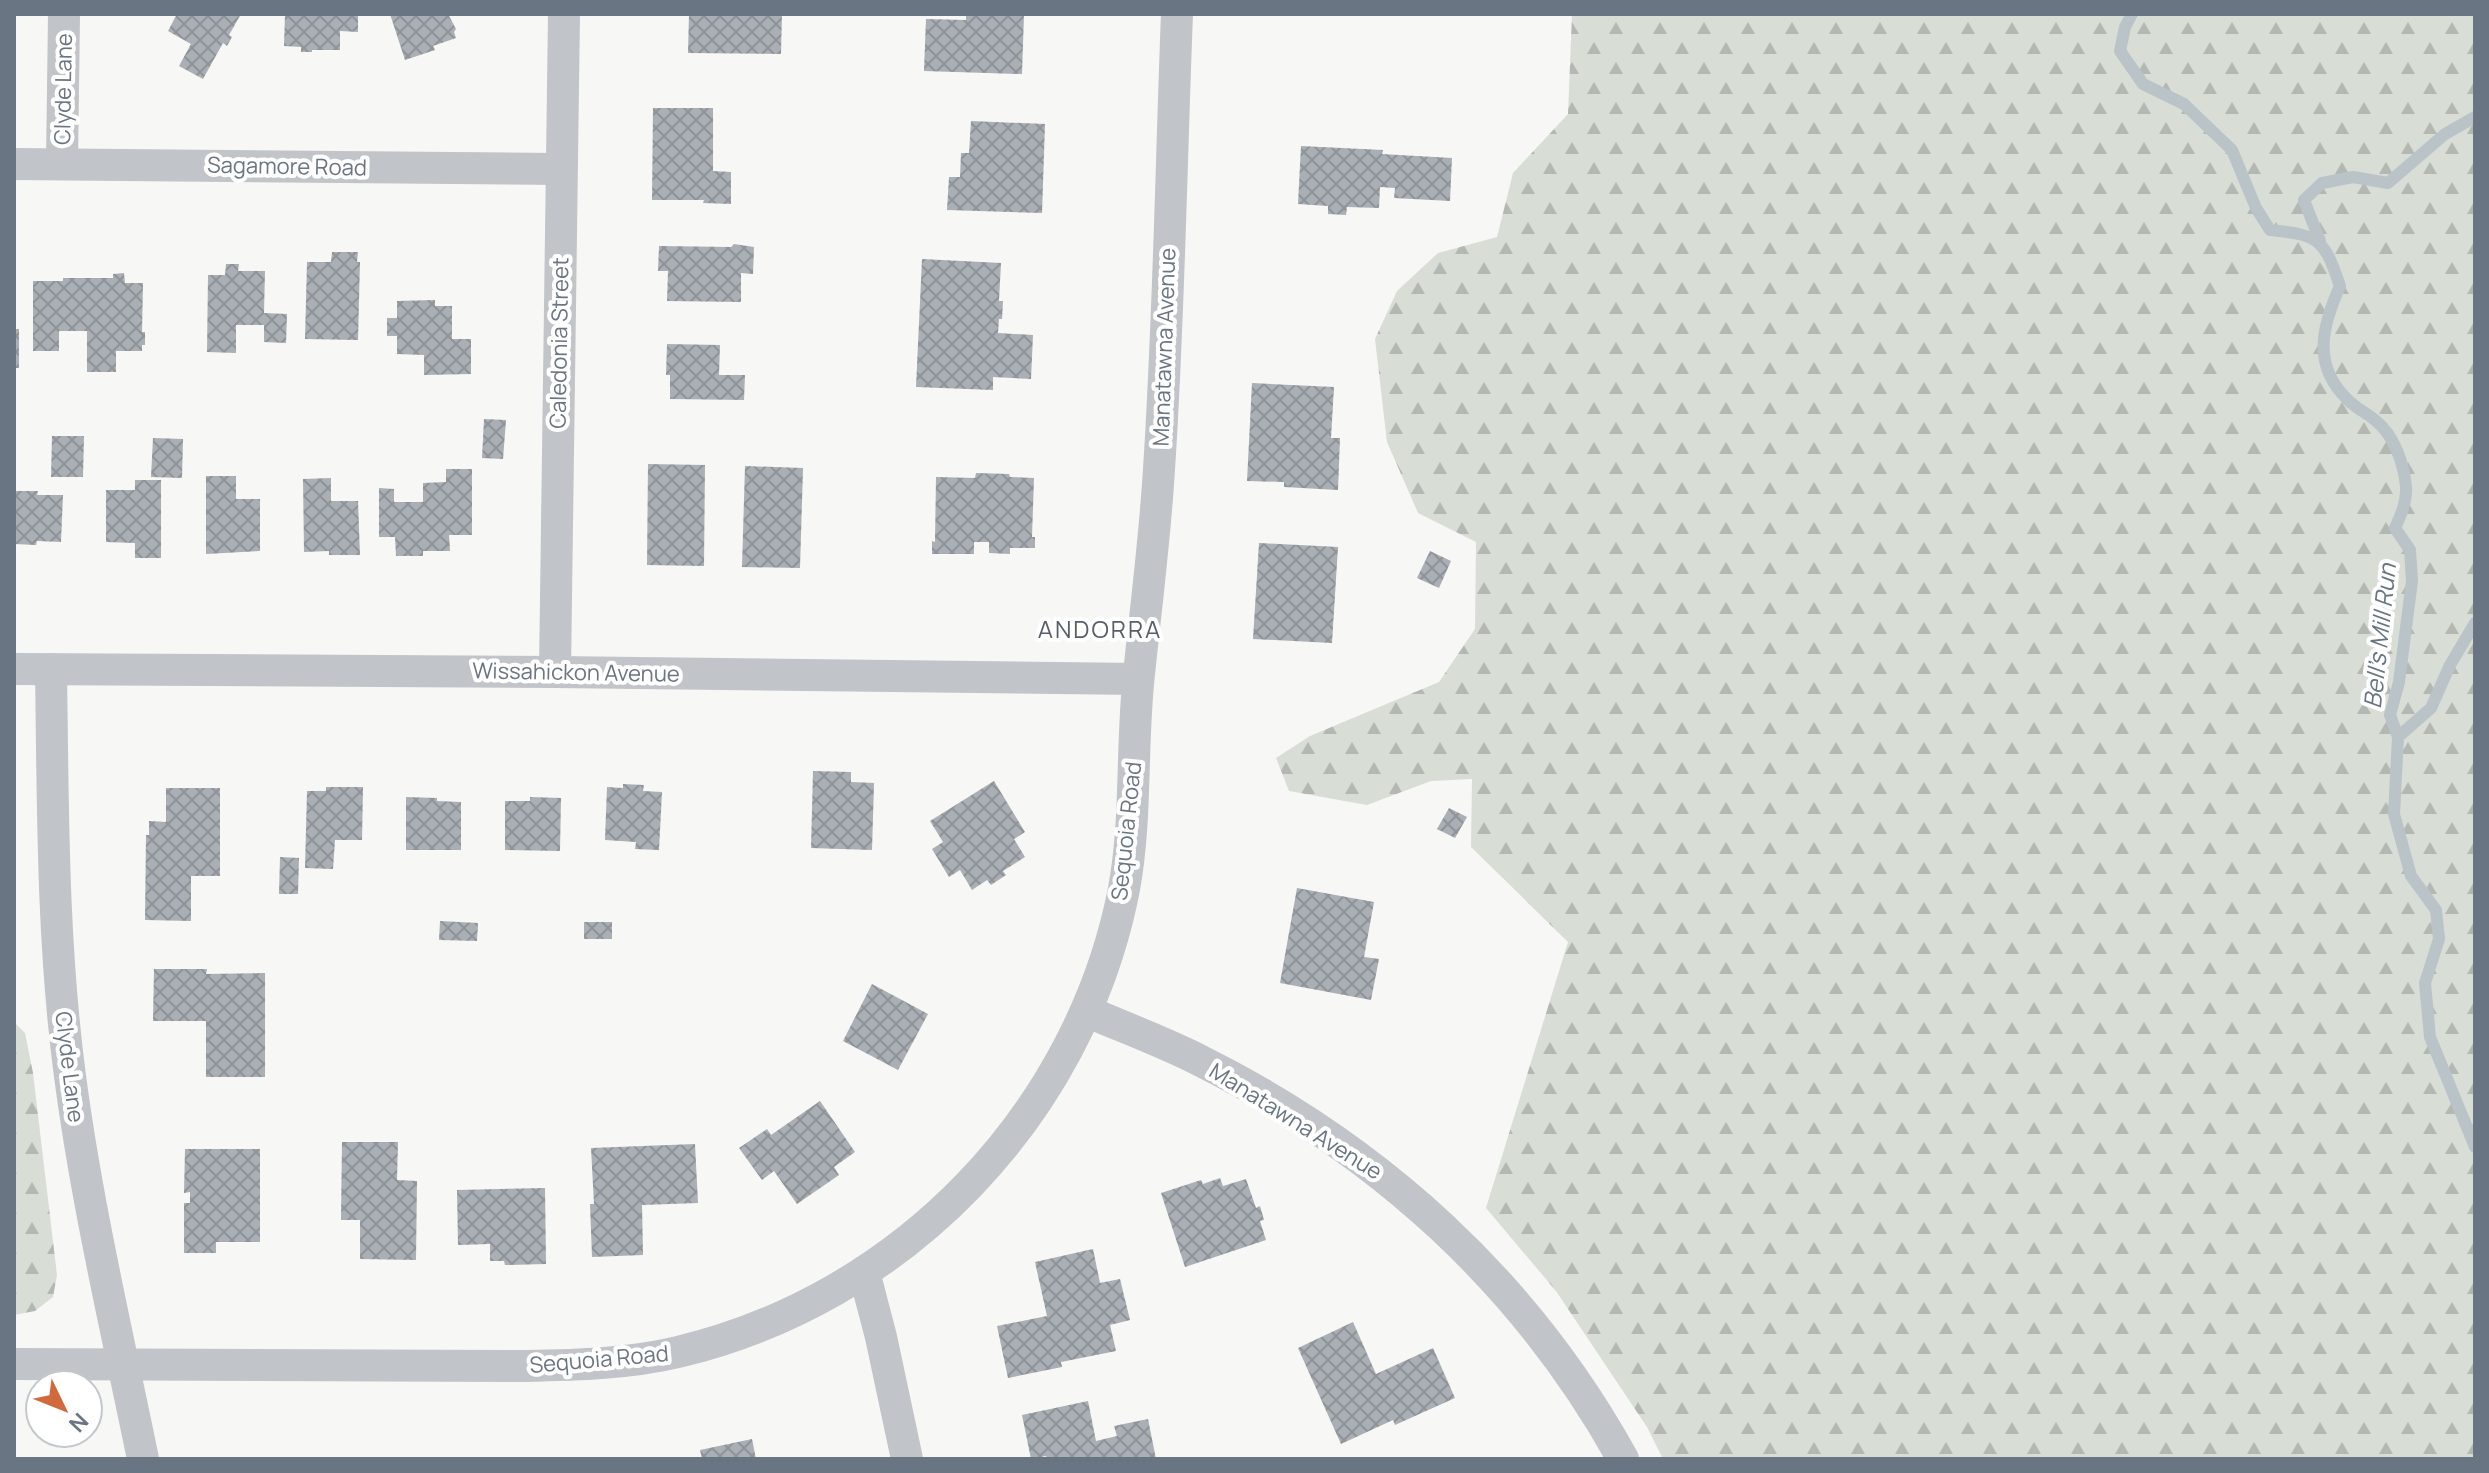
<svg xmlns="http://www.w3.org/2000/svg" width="2489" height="1473" font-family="Manrope,sans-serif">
	<defs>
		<pattern id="forest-firs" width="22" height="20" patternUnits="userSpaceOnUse" patternTransform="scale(2)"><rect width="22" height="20" fill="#d8ddd6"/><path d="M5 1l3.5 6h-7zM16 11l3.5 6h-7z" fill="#b3b8b3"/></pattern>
		<pattern id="building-cross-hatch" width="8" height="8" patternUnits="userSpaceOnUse" patternTransform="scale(2)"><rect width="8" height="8" fill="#a9afb4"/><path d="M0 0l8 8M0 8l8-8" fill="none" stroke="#8e9398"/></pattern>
	</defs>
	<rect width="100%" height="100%" fill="#f7f7f5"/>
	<g fill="url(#forest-firs)">
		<polygon points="1572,14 2475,14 2475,1459 1663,1459 1647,1427 1556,1291 1486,1208 1568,942 1471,847 1472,779 1431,781 1367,805 1289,791 1276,758 1310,736 1439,682 1475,629 1476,542 1418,513 1387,442 1375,339 1397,291 1438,253 1497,237 1513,173 1568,114"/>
		<polygon points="14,1022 25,1033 33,1073 57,1275 53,1297 35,1311 14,1315"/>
	</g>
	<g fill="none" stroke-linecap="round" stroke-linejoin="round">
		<g stroke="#bac3c7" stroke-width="12">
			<path d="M2132 14 2125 27 2120 51 2143 84 2184 104 2232 150 2256 208 2270 230C2320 235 2324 239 2340 286 2322 326 2312 365 2347 399 2355 408 2367 413 2376 421 2394 435 2404 464 2406 487 2407 501 2401 515 2395 528L2410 550 2412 581 2399 682 2390 715 2398 737 2394 814 2411 876 2436 910 2439 939 2425 983 2430 1037 2475 1147"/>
			<polyline points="2320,241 2304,200 2322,183 2353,177 2388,183 2445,134 2475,117"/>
			<polyline points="2398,737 2431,708 2450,665 2475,623"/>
		</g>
	</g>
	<g fill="url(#building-cross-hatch)">
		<polygon points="177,14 241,14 229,35 232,37 227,46 223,43 203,79 179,66 191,44 168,31"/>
		<polygon points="285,14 358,14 358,32 340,31 340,50 312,50 312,52 301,52 301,47 284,46"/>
		<polygon points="390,14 448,14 456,29 454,32 456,38 433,46 435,50 405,60"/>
		<polygon points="689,14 782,14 781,54 688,53"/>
		<polygon points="966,14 1024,14 1022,74 924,71 926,19 966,20"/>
		<polygon points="653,108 713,108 713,171 731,172 731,204 703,203 704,200 652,200"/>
		<polygon points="971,121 1045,124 1042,213 947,210 949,177 960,177 961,153 969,153"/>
		<polygon points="1301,146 1383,150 1382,154 1452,158 1450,201 1394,198 1395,188 1380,187 1379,208 1347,207 1346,215 1328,214 1328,206 1298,204"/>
		<polygon points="734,244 754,247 753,274 741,273 741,302 667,301 668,271 658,271 659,246 731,247"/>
		<polygon points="332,252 358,252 357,262 360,262 358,340 305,339 307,262 331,262"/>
		<polygon points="922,259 1001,263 999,301 1003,301 1002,319 999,319 998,333 1033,335 1031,379 993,377 993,390 916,387"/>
		<polygon points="226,264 239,264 238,271 265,271 264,313 287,314 286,343 264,342 264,325 236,325 236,353 207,352 208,275 225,275"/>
		<polygon points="124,273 125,283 143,283 142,332 145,332 145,345 142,345 142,351 116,351 116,372 87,372 87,331 59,331 59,351 33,351 33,281 63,281 63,278 113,278 113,274"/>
		<polygon points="435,300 435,306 452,306 452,339 471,339 471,374 424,375 424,355 397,354 397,336 387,336 387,318 397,318 397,301"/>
		<rect x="14" y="329" width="5" height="39"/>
		<polygon points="667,344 720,345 719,375 745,375 744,400 670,399 670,375 666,375"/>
		<polygon points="1252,383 1334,387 1331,438 1340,438 1338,490 1284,487 1284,482 1247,481"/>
		<polygon points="484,419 506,420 503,459 482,458"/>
		<polygon points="52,436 84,436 83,477 51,477"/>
		<polygon points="153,438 183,439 182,478 151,477"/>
		<polygon points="648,464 705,465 704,566 647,565"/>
		<polygon points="745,466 803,468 800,568 742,567"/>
		<polygon points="446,469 472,469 472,535 449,535 450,551 423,551 423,556 396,556 395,537 379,537 379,488 394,489 394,502 423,502 423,483 446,482"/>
		<polygon points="976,473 1009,474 1010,477 1034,478 1032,537 1035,537 1035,548 1010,548 1010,554 989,553 989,542 974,542 974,554 932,554 932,541 935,542 936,477 975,478"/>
		<polygon points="206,476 236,476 236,499 260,499 260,551 206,554"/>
		<polygon points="331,478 331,501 358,501 360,555 329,555 329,551 304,552 303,479"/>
		<polygon points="135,480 161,480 161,558 135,558 135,543 106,542 106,490 135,490"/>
		<polygon points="14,491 38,491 37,495 63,495 61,542 37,541 36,545 14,544"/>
		<polygon points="1259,543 1338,547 1332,643 1253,639"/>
		<polygon points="1430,551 1451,561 1439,588 1417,578"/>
		<polygon points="813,771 851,772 851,782 874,783 872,850 811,848"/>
		<polygon points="994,781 1025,832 1014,839 1025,857 1003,871 1006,875 991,885 987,880 972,890 960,870 949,877 932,849 943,842 930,821"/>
		<polygon points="623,784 644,785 643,791 662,792 659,850 635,849 636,842 605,840 607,787 623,788"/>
		<polygon points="326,787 363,787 362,840 335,840 333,869 305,868 307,791 326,791"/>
		<polygon points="166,788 220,788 220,876 191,876 191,921 145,920 146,835 149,835 149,821 166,822"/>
		<polygon points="406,797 437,798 437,801 461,802 461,850 406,850"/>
		<polygon points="530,797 561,798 560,851 505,850 505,801 530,801"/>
		<polygon points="1449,808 1467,817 1455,838 1437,829"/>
		<polygon points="280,857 299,858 298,894 279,894"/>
		<polygon points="1297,888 1374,902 1364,957 1379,959 1371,1000 1280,983"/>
		<polygon points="440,921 478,923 477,941 439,940"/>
		<rect x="584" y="922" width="28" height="17"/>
		<polygon points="154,969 207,969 206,974 265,973 265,1077 206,1077 206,1021 153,1021"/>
		<polygon points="872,984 928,1014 898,1070 843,1041"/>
		<polygon points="820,1101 855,1152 834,1167 839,1175 797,1204 774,1171 762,1180 739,1148 767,1129 771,1135"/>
		<polygon points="342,1142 398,1142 397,1180 417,1181 416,1260 360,1259 360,1220 341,1220"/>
		<polygon points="695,1144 698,1203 642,1205 643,1255 592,1257 590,1204 594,1204 591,1148"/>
		<polygon points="185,1149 260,1149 260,1242 216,1242 216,1253 184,1253 184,1203 190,1203 190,1192 184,1193"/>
		<polygon points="1220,1178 1223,1186 1246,1179 1256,1208 1260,1206 1264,1220 1260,1221 1266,1240 1185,1267 1161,1193 1201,1180 1203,1184"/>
		<polygon points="545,1188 546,1264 505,1265 504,1261 490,1261 490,1244 458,1245 457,1190"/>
		<polygon points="1093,1249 1100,1283 1120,1279 1130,1320 1110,1325 1116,1351 1061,1362 1062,1367 1008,1378 997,1326 1047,1316 1035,1262"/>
		<polygon points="1353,1322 1376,1374 1433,1348 1455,1398 1395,1425 1393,1420 1341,1444 1298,1348"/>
		<polygon points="1088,1401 1096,1441 1117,1436 1114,1426 1148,1419 1156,1459 1047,1459 1046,1456 1031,1459 1022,1415"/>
		<polygon points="752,1439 756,1459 702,1459 700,1450"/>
	</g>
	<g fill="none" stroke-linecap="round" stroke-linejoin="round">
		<g stroke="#c1c4c8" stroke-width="32">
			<polyline points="62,163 64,14"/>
			<polyline points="14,164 560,169"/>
			<polyline points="14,669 555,672 1138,679"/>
			<path d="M51 669C53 805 52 941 70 1076 87 1205 117 1332 143 1459"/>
			<polyline points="555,672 564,14"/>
			<path d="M1086 1011C1123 1027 1161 1041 1197 1059 1378 1149 1525 1282 1623 1459"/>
			<polyline points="864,1272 881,1337 907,1459"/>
			<path d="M14 1364 524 1366C575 1365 628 1364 678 1352 902 1299 1080 1115 1124 889 1137 818 1131 745 1139 674 1146 606 1155 538 1159 469 1169 318 1171 166 1177 14"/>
		</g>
	</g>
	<g text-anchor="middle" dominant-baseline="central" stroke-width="8" stroke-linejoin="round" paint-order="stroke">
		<g font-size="22" fill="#697582" stroke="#fff">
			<text transform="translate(63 89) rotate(-89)">Clyde Lane</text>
			<text transform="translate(287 166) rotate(1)">Sagamore Road</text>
			<text transform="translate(559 343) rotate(-89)">Caledonia Street</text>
			<text transform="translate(1164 347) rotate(-88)">Manatawna Avenue</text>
			<text transform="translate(576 672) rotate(1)">Wissahickon Avenue</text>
			<text transform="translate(1126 831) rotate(-84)">Sequoia Road</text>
			<text transform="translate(70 1067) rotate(83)">Clyde Lane</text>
			<text transform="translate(1296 1121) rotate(32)">Manatawna Avenue</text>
			<text transform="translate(599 1359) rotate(-5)">Sequoia Road</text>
		</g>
		<g font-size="24" letter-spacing="2" fill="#565f68" stroke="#fff">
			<text x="1100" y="628">ANDORRA</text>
		</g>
		<g font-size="24" font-style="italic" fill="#65767e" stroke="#fff">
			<text transform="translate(2379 636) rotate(-84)">Bell's Mill Run</text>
		</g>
	</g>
	<rect width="2489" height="1473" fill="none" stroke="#697582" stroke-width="32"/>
	<g transform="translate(64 1409) rotate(133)"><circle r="38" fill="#ffffff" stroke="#c3c8cd" stroke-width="2"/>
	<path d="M0-6L14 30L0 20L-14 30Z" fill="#d0693b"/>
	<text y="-12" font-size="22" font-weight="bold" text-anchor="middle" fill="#697582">N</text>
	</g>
</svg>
